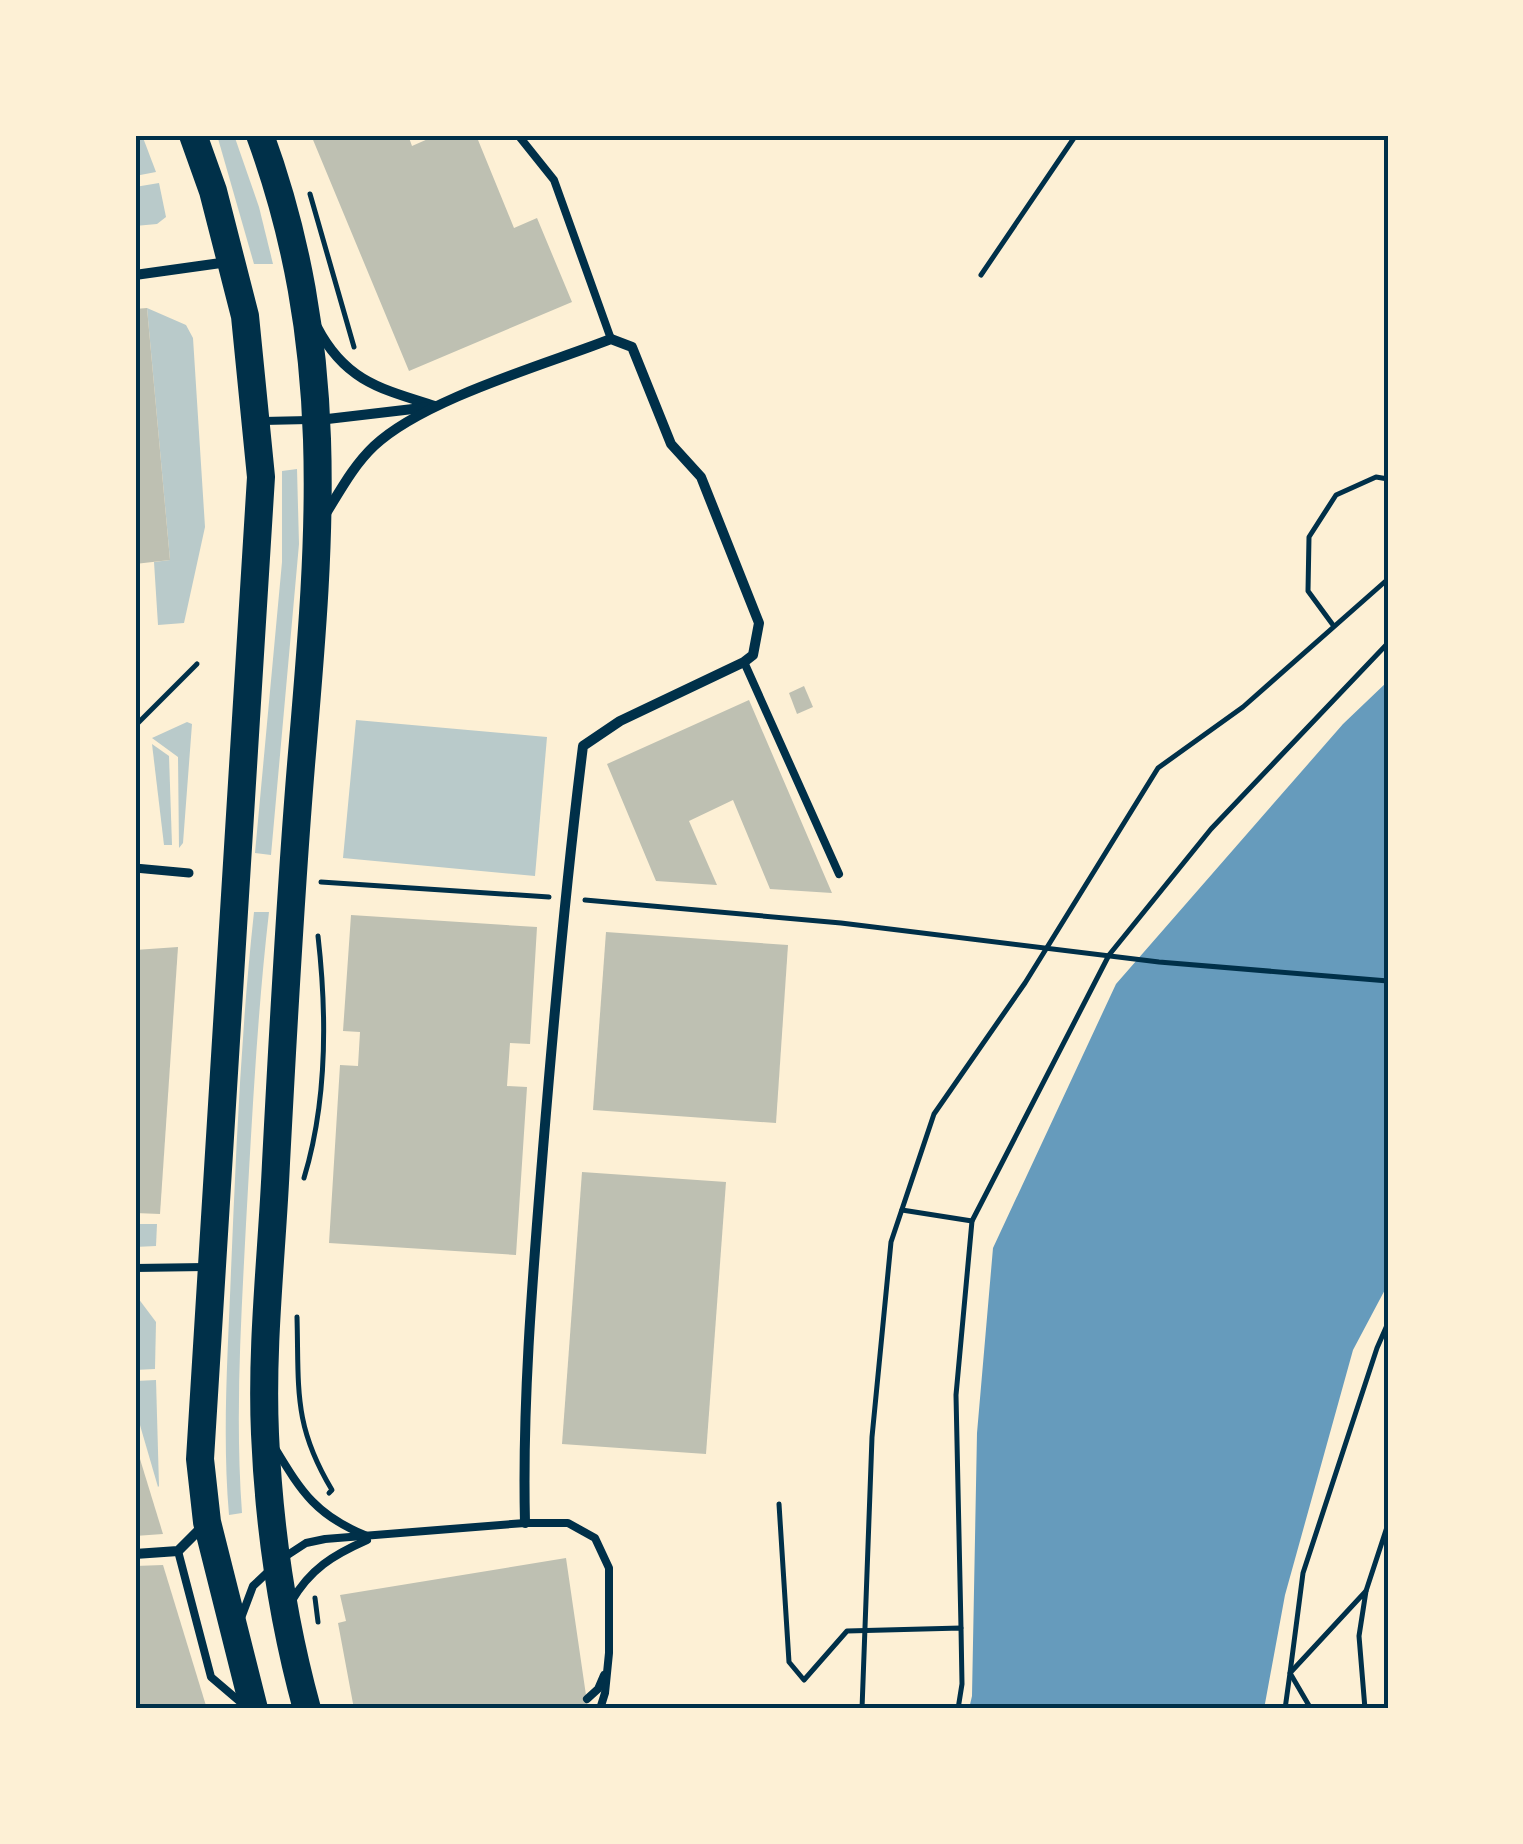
<svg xmlns="http://www.w3.org/2000/svg" width="1523" height="1844" font-family="'Public Sans',sans-serif">
	<rect width="100%" height="100%" fill="#fdf0d5"/>
	<g fill="#b9caca">
		<polygon points="135,135 142,135 156,172 135,176"/>
		<polygon points="217,135 234,135 259,207 273,264 254,264"/>
		<polygon points="159,183 166,217 157,224 135,226 135,187"/>
		<polygon points="147,308 186,325 193,338 205,527 184,623 158,625 154,562 170,560"/>
		<polygon points="297,469 299,544 271,855 255,853 282,562 282,471"/>
		<polygon points="356,720 547,737 535,876 343,858"/>
		<polygon points="187,722 192,724 183,843 179,848 178,757 152,738"/>
		<polygon points="152,744 169,756 172,845 164,845"/>
		<path d="M254 912H269C257 1016 252 1120 246 1224 241 1320 235 1417 242 1513L229 1515C222 1434 228 1352 231 1271 236 1151 241 1031 254 912Z"/>
		<polygon points="135,1224 157,1224 156,1246 135,1247"/>
		<polygon points="135,1294 156,1322 155,1369 135,1370"/>
		<polygon points="156,1380 159,1486 158,1487 135,1408 135,1381"/>
	</g>
	<polygon fill="#669bbc" points="1388,681 1388,1284 1353,1350 1285,1595 1264,1709 969,1709 972,1696 977,1433 993,1248 1116,984 1343,724"/>
	<g fill="#bec0b2">
		<polygon points="311,135 408,135 412,146 437,135 476,135 514,228 537,218 572,302 409,371"/>
		<polygon points="147,308 170,560 135,564 135,309"/>
		<polygon points="804,686 813,707 797,714 789,693"/>
		<polygon points="749,700 832,893 770,889 733,800 689,821 717,885 656,881 607,764"/>
		<polygon points="351,915 537,927 530,1044 510,1043 507,1086 527,1087 516,1255 329,1243 340,1065 358,1066 360,1032 343,1031"/>
		<polygon points="606,932 788,945 776,1123 593,1110"/>
		<polygon points="178,947 160,1214 135,1213 135,950"/>
		<polygon points="582,1172 726,1182 706,1454 562,1444"/>
		<polygon points="135,1446 136,1446 163,1534 135,1536"/>
		<polygon points="566,1558 588,1709 354,1709 338,1623 346,1621 340,1595"/>
		<polygon points="163,1565 207,1709 135,1709 135,1566"/>
	</g>
	<g fill="none" stroke-linecap="round" stroke-linejoin="round">
		<g stroke="#003049" stroke-width="5">
			<polyline points="310,194 354,347"/>
			<polyline points="981,275 1076,135"/>
			<polyline points="135,572 135,581"/>
			<polyline points="1333,625 1308,591 1309,537 1336,495 1376,477 1388,479"/>
			<polyline points="135,726 197,664"/>
			<polyline points="321,882 549,897"/>
			<polyline points="585,900 841,923 1159,962 1388,981"/>
			<path d="M304 1178C327 1102 327 1015 318 936"/>
			<polyline points="902,1210 972,1221"/>
			<path d="M297 1317C299 1390 293 1425 332 1490L329 1493"/>
			<polyline points="779,1504 789,1662 804,1680 847,1631 961,1628 962,1684 958,1709"/>
			<polyline points="1366,1591 1388,1524"/>
			<polyline points="315,1598 318,1622"/>
			<polyline points="961,1628 956,1395 972,1221 1109,955 1211,829 1388,643"/>
			<polyline points="862,1709 872,1437 891,1242 934,1114 1025,983 1158,768 1243,707 1388,579"/>
			<polyline points="1285,1709 1290,1673 1366,1591 1359,1636 1365,1709"/>
			<polyline points="1311,1709 1290,1673 1303,1573 1377,1348 1388,1323"/>
		</g>
		<g stroke="#003049" stroke-width="8">
			<polyline points="518,135 554,180 611,339"/>
			<polyline points="263,421 309,420"/>
			<polyline points="744,662 839,874"/>
			<polyline points="135,1268 205,1267"/>
			<path d="M275 1448C302 1493 317 1516 367 1536"/>
			<polyline points="178,1551 211,1677 245,1706"/>
			<polyline points="283,1558 306,1543 325,1539 525,1523 568,1523 595,1538 609,1568 609,1653 605,1693 600,1709"/>
			<path d="M291 1602C310 1569 333 1555 367 1540"/>
			<polyline points="241,1618 253,1586 269,1571"/>
			<polyline points="587,1699 598,1689 604,1675"/>
		</g>
		<polyline stroke="#003049" stroke-width="9" points="135,868 189,873"/>
		<g stroke="#003049" stroke-width="10">
			<polyline points="135,275 228,262"/>
			<path d="M317 327C345 381 381 389 435 406"/>
			<polyline points="319,420 430,407"/>
			<path d="M325 515C340 491 353 466 374 446 424 399 544 365 611 339L632 347 671 444 701 477 759 623 753 655 744 662 620 721 583 746C566 881 554 1015 543 1149 533 1273 522 1399 525 1523"/>
			<polyline points="135,1554 178,1551 203,1526"/>
		</g>
		<g stroke="#003049" stroke-width="28">
			<polyline points="193,135 213,191 245,316 261,477 200,1459 207,1522 254,1709"/>
			<path d="M260 135C339 351 320 542 301 765 290 898 283 1030 276 1163 272 1253 261 1344 265 1434 269 1528 282 1618 307 1709"/>
		</g>
	</g>
	<rect width="1523" height="1844" fill="none" stroke="#fdf0d5" stroke-width="275"/>
	<rect x="138" y="138" width="1248" height="1568" fill="none" stroke="#003049" stroke-width="4"/>
</svg>
